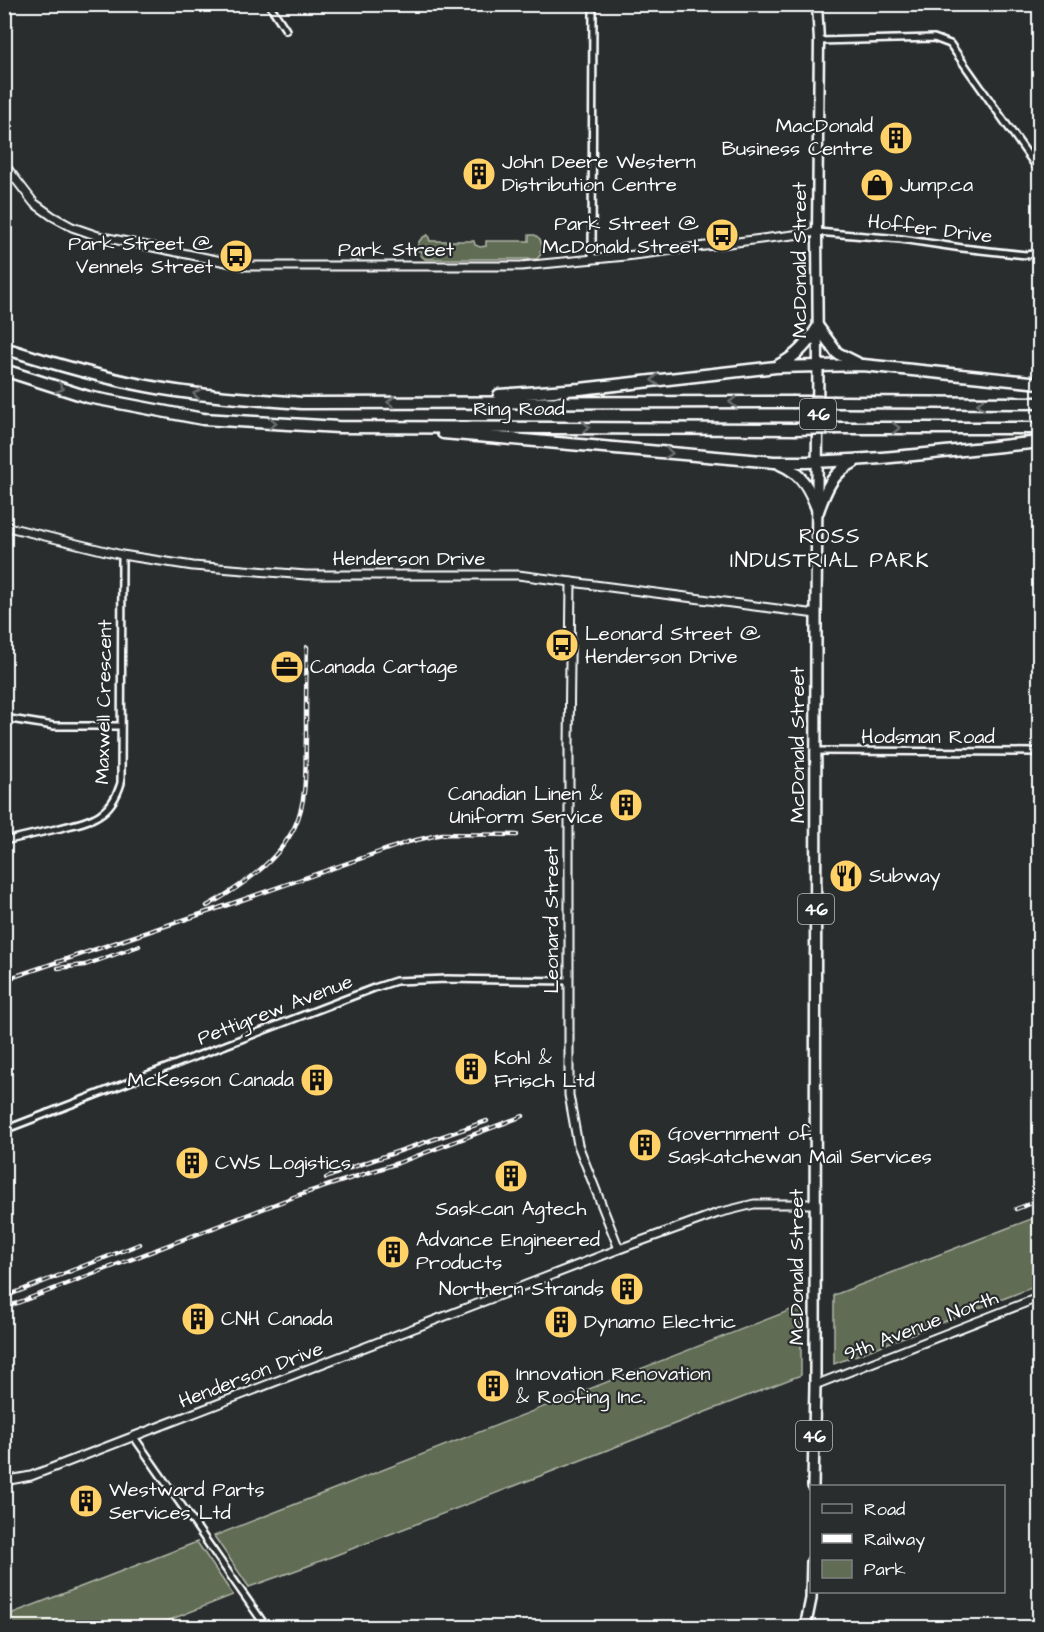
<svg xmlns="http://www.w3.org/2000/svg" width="1044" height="1632" font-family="'Architects Daughter',sans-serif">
	<rect width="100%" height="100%" fill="#2a2d2e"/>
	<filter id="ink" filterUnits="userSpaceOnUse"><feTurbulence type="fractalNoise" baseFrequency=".0167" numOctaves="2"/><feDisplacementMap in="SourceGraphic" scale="12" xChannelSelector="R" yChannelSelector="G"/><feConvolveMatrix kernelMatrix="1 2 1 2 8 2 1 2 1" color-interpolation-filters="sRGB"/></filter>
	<g filter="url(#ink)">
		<g fill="#606c53" stroke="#b0b6a9" stroke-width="1.5">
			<path d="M428 235 430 241H474L475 245 480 247 486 246V241H529V235H535L540 239 543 250 540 251 541 254 537 259H425L420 255 422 252 418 251C416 243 421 237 428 235Z"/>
			<polygon points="1039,1216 1039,1285 834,1364 834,1295"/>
			<polygon points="801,1306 801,1375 305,1567 249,1587 214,1536"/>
			<polygon points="197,1542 233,1595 152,1627 5,1627 5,1616"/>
		</g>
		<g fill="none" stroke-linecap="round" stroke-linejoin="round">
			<g stroke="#fff" stroke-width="10">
				<g id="minor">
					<polyline points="269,4 286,30"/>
					<polyline points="819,41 934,38 950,44 1040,172"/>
					<polyline points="817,232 901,239 962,248 1026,255 1040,253"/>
					<polyline points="592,260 593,4"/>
					<polyline points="4,718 54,726 121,726"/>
					<polyline points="816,751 1040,752"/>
					<path d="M4 841C22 837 39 833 56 829 88 821 110 819 121 783L122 555"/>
					<polyline points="4,1130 374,988 396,981 447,979 568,981"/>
					<polyline points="134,1437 267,1628"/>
				</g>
			</g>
			<g stroke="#fff" stroke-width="11">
				<g id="tertiary">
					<polyline points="4,9 10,4"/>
					<polyline points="4,164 34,203 52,216 72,227 98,236 246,266 521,266 626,256 817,232"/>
					<polyline points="4,526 122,555 193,566 306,575 518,575 816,614"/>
					<polyline points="571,582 569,744 569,1095 578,1145 619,1249"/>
					<polyline points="815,1385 1040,1297"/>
					<polyline points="4,1481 31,1476 619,1249 718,1213 754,1204 815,1204"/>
				</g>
			</g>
			<g stroke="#fff" stroke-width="13">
				<polyline id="secondary" points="817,4 819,41 817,232 818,366"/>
			</g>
			<g stroke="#fff" stroke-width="14">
				<g id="primary">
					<polyline points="813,1486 815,1385 816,614 818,366"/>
					<polyline points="805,1628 811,1599 812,1561"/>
				</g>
			</g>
			<g stroke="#fff" stroke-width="15">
				<g id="motorway">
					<path d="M4 348C51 363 98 377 147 386 198 396 250 399 302 403L792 402"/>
					<path d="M779 365C797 356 807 344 818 327L837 353 857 363"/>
					<polyline points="4,370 88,397 203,419 338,427 794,429"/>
					<polyline points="499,395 580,389 776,367 863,365 1040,383"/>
					<polyline points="835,402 1040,403"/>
					<polyline points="837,428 1040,428"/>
					<path d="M443 433 774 462C863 463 951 451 1040 442"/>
					<path d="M780 464C802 473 810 490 818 511"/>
					<path d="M818 511C826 489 832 473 854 462"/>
				</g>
			</g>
			<use href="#minor" stroke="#2a2d2e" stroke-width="5"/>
			<use href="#tertiary" stroke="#2a2d2e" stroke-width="7"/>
			<use href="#secondary" stroke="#2a2d2e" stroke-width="8"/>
			<use href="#primary" stroke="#2a2d2e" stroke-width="9"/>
			<use href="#motorway" stroke="#2a2d2e" stroke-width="10"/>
			<g stroke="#fff" stroke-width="4.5">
				<g id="rail">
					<path d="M207 906C240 887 278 862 295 826 308 798 305 765 306 735 306 706 306 676 307 647"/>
					<polyline points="58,968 85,965 139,946"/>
					<polyline points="4,980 216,909 408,842 442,834 517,835"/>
					<polyline points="326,1178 350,1168 487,1121"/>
					<polyline points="1016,1209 1040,1200"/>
					<polyline points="4,1297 140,1244"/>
					<polyline points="4,1308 299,1195 398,1163 523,1116"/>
				</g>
			</g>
			<use href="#rail" stroke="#2a2d2e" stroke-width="2" stroke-dasharray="7" stroke-linecap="butt"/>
			<g stroke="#fff" stroke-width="15" stroke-linecap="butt">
				<g id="motorway-bridge">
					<polyline points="792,402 835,402"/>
					<polyline points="794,429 837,428"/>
				</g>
			</g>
			<use href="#motorway-bridge" stroke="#2a2d2e" stroke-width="10"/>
		</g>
		<defs><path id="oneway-chevron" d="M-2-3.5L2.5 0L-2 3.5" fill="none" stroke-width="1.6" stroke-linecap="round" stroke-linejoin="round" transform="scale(1.5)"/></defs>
		<g stroke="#6a6c6d">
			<use href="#oneway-chevron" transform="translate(655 380) rotate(174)"/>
			<use href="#oneway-chevron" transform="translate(60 388) rotate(18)"/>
			<use href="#oneway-chevron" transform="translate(197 394) rotate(-172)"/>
			<use href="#oneway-chevron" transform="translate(391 402) rotate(179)"/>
			<use href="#oneway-chevron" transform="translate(733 402) rotate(-180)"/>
			<use href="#oneway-chevron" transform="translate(981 404) rotate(180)"/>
			<use href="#oneway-chevron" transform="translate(273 423) rotate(3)"/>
			<use href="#oneway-chevron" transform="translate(586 427)"/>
			<use href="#oneway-chevron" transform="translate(896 428)"/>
			<use href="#oneway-chevron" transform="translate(669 453) rotate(5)"/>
		</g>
	</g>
	<defs>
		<g id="building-disc" transform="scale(1.725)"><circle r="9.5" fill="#ffd166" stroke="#2a2d2e"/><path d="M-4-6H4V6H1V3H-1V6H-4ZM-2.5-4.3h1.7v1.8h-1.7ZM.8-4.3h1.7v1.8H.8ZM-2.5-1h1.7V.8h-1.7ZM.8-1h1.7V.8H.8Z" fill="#111"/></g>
		<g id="shop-disc" transform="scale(1.725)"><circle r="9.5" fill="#ffd166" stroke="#2a2d2e"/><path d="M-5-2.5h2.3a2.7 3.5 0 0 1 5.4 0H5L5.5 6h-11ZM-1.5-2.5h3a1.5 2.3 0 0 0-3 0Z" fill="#111"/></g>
		<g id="bus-disc" transform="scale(1.725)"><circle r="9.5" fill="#ffd166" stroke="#2a2d2e"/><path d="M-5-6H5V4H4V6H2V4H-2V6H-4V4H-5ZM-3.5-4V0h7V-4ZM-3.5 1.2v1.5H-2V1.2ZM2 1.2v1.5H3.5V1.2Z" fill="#111"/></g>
		<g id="office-disc" transform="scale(1.725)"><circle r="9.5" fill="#ffd166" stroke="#2a2d2e"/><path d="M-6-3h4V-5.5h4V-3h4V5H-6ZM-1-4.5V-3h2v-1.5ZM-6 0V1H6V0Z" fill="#111"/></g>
		<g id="restaurant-disc" transform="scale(1.725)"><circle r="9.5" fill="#ffd166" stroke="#2a2d2e"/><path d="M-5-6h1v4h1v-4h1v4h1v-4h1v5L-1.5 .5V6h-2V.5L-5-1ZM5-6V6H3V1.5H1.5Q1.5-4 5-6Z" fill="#111"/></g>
	</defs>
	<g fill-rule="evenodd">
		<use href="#building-disc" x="896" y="138"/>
		<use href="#building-disc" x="479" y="174"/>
		<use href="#shop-disc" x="877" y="185"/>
		<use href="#bus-disc" x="722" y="235"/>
		<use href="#bus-disc" x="236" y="256"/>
		<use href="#bus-disc" x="562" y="645"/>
		<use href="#office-disc" x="287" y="667"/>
		<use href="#building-disc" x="626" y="805"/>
		<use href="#restaurant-disc" x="846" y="876"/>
		<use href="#building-disc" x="471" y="1069"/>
		<use href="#building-disc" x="317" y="1080"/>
		<use href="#building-disc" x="645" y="1145"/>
		<use href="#building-disc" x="192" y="1163"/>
		<use href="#building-disc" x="511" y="1176"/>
		<use href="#building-disc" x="393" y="1252"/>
		<use href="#building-disc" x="627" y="1289"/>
		<use href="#building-disc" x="198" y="1319"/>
		<use href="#building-disc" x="561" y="1322"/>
		<use href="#building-disc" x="493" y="1386"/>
		<use href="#building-disc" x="86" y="1501"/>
	</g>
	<g text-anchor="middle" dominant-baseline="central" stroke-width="4.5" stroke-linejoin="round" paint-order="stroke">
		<g fill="#2a2d2e" stroke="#bfc0c0" stroke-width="1.5">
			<rect x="800" y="399" width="36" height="30" rx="4.5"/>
			<rect x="798" y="894" width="36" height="30" rx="4.5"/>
			<rect x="796" y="1421" width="36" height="30" rx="4.5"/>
		</g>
		<g font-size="18" font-weight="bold" fill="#fff">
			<text x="818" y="414">46</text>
			<text x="816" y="909">46</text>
			<text x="814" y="1436">46</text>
		</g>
		<g font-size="20" fill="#fff" stroke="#2a2d2e" text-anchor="start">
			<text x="873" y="126" text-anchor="end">MacDonald<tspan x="873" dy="23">Business Centre</tspan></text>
			<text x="502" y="162">John Deere Western<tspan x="502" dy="23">Distribution Centre</tspan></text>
			<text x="900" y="185">Jump.ca</text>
			<text x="699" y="224" text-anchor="end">Park Street @<tspan x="699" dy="23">McDonald Street</tspan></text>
			<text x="213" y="244" text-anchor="end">Park Street @<tspan x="213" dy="23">Vennels Street</tspan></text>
			<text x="585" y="634">Leonard Street @<tspan x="585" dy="23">Henderson Drive</tspan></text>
			<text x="310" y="667">Canada Cartage</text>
			<text x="603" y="794" text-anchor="end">Canadian Linen &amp;<tspan x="603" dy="23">Uniform Service</tspan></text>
			<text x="869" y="876">Subway</text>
			<text x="494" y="1058">Kohl &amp;<tspan x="494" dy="23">Frisch Ltd</tspan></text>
			<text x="294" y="1080" text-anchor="end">McKesson Canada</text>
			<text x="668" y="1134">Government of<tspan x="668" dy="23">Saskatchewan Mail Services</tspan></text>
			<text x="215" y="1163">CWS Logistics</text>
			<text x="511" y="1209" text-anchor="middle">Saskcan Agtech</text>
			<text x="416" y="1240">Advance Engineered<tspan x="416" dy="23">Products</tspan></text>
			<text x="604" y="1289" text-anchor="end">Northern Strands</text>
			<text x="221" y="1319">CNH Canada</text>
			<text x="584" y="1322">Dynamo Electric</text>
			<text x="516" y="1374">Innovation Renovation<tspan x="516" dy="23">&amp; Roofing Inc.</tspan></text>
			<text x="109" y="1490">Westward Parts<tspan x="109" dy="23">Services Ltd</tspan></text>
		</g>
		<g font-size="20" fill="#fff" stroke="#2a2d2e">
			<text transform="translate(930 229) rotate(7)">Hoffer Drive</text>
			<text x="396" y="250">Park Street</text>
			<text transform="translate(800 260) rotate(-90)">McDonald Street</text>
			<text x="519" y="409">Ring Road</text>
			<text x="409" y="559">Henderson Drive</text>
			<text transform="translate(104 702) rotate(-89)">Maxwell Crescent</text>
			<text x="928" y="737">Hodsman Road</text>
			<text transform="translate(798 745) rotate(-90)">McDonald Street</text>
			<text transform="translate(552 920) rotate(-90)">Leonard Street</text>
			<text transform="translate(275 1010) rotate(-21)">Pettigrew Avenue</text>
			<text transform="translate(797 1267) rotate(-90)">McDonald Street</text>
			<text transform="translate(921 1326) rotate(-21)">9th Avenue North</text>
			<text transform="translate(251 1375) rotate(-21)">Henderson Drive</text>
		</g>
		<g font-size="21" letter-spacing="1.5" fill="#fff" stroke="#2a2d2e">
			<text x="830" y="536">ROSS<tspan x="830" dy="24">INDUSTRIAL PARK</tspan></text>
		</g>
	</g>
	<rect width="1044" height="1632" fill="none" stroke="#2a2d2e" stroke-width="24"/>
	<rect x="12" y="12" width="1020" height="1608" fill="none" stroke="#fff" stroke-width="2" filter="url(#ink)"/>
	<rect x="810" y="1485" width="195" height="108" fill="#2a2d2e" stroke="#7f8182" stroke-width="1.5"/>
	<rect x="822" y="1504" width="30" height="9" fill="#2a2d2e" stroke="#7f8182" stroke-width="1.5"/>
	<text x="864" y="1515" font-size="18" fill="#ffffff">Road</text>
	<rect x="822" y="1534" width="30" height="9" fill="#ffffff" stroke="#7f8182" stroke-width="1.5"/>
	<text x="864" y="1545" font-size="18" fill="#ffffff">Railway</text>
	<rect x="822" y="1560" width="30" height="18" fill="#606c53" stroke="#7f8182" stroke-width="1.5"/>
	<text x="864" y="1575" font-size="18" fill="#ffffff">Park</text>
</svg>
